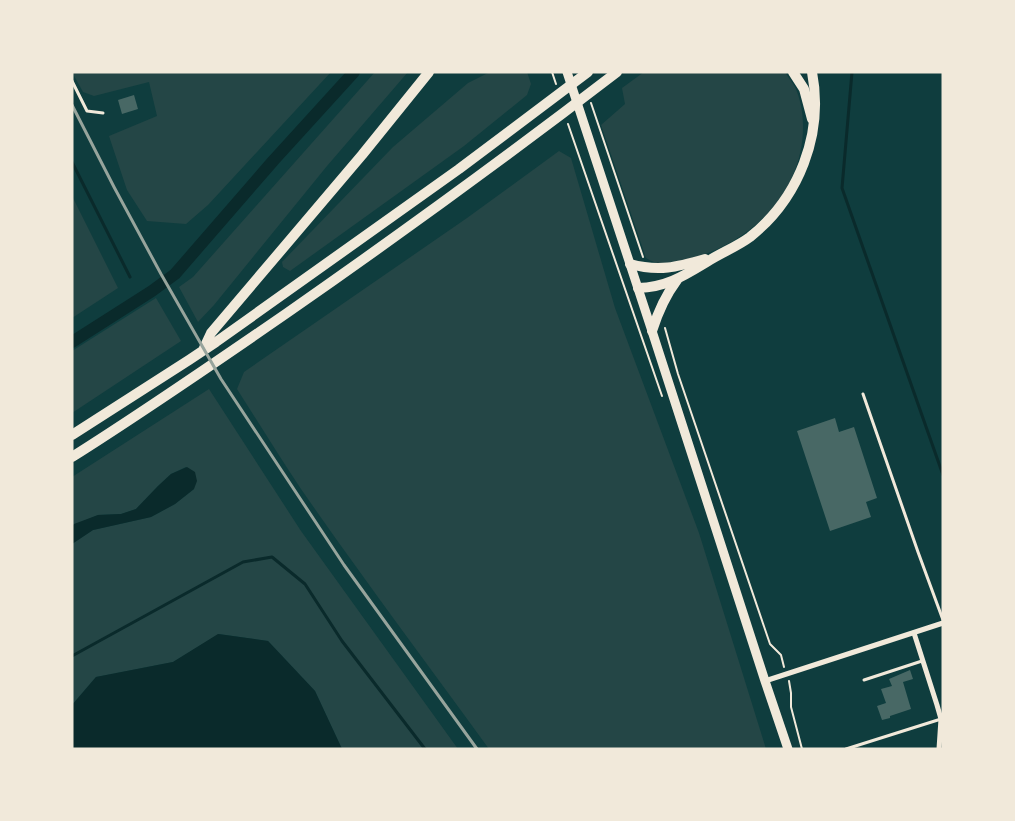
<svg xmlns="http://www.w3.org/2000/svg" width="1015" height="821" font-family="'Space Grotesk',sans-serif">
	<rect width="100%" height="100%" fill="#0f3d3e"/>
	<g fill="#244646">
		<polygon points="72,72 331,72 208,205 186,224 147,221 127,190 109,136 157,116 149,82 94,96 83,92"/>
		<polygon points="375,72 408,72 327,166 214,305 198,322 179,287 193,277"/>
		<polygon points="490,72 527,72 531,84 527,95 464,146 290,271 283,267 282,262 393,147 468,83"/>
		<path d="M644 72H785C788 77 792 82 795 87 801 100 803 114 803 127 803 194 748 246 685 260 670 263 659 267 646 258L601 125 625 104 622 88Z"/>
		<path d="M559 151 571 158 615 308 699 533 766 749H489C426 662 362 577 301 489 279 456 258 422 237 389L244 372 467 218Z"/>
		<polygon points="72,196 118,288 72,318"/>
		<polygon points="156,298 181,341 72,413 72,351"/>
		<polygon points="209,389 301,531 458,749 342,749 315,691 268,641 219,634 173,662 96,677 72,705 72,544 93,530 151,517 175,504 194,489 186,467 171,474 158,486 136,509 121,514 98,515 72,526 72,477"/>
	</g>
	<g fill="#0a2a2b">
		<polygon points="187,467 195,472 197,481 194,489 175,504 151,517 93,530 72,544 72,526 74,524 98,515 121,514 136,509 158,486 171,474"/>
		<polygon points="218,634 268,641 315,691 342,749 72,749 72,705 96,677 173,662"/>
	</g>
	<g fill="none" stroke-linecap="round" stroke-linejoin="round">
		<g stroke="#0a2a2b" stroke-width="3">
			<polyline points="852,72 842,188 943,475"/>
			<polyline points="72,162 130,277"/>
			<polyline points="72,656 243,562 272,557 305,584 342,641 425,749"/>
		</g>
		<polyline stroke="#0a2a2b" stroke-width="12" points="72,342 152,291 175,274 273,161 354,72"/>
	</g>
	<g fill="#486865">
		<polygon points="134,95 138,109 122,114 118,100"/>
		<polygon points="835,418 839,432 854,427 877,498 866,502 871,517 830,531 797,431"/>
		<polygon points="910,670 913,679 903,682 911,709 890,716 890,718 882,720 877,706 886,703 881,689 892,686 889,679"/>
	</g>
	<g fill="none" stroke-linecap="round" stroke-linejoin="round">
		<g stroke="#f1e9da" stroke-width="2">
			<polyline points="552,72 556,84"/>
			<polyline points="591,103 643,257"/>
			<polyline points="568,124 662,396"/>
			<polyline points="665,328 678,374 770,644 781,655 784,667"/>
			<polyline points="789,681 791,693 791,707 802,749"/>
		</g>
		<g stroke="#f1e9da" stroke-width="3">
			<polyline points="72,81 87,111 103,113"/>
			<polyline points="863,394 918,552 943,620"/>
			<polyline points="864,680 922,661"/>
			<polyline points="846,749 941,719"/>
		</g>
		<g stroke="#f1e9da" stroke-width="5">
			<polyline points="914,633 937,705 941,719 939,749"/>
			<polyline points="765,681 943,623"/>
		</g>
		<polyline stroke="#f1e9da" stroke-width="9" points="567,72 652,331 765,681 788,749"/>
		<g stroke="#f1e9da" stroke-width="10">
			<polyline points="793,72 804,89 812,119"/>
			<path d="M630 264C659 272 677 267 705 259"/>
			<path d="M638 288C668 287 685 275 710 260 723 252 738 246 750 237 799 198 824 134 812 72"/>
			<path d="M652 331C658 312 665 296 677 280"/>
			<polyline points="204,348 211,333 362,155 429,72"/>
			<polyline points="72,435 189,360 216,342 459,169 588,72"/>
			<path d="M72 457C145 411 216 362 287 313 399 235 509 155 617 72"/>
		</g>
		<polyline stroke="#97a49c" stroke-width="3" points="72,105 114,187 161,274 221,379 344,565 477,749"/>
	</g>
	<rect width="1015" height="821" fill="none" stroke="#f1e9da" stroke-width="147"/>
</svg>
